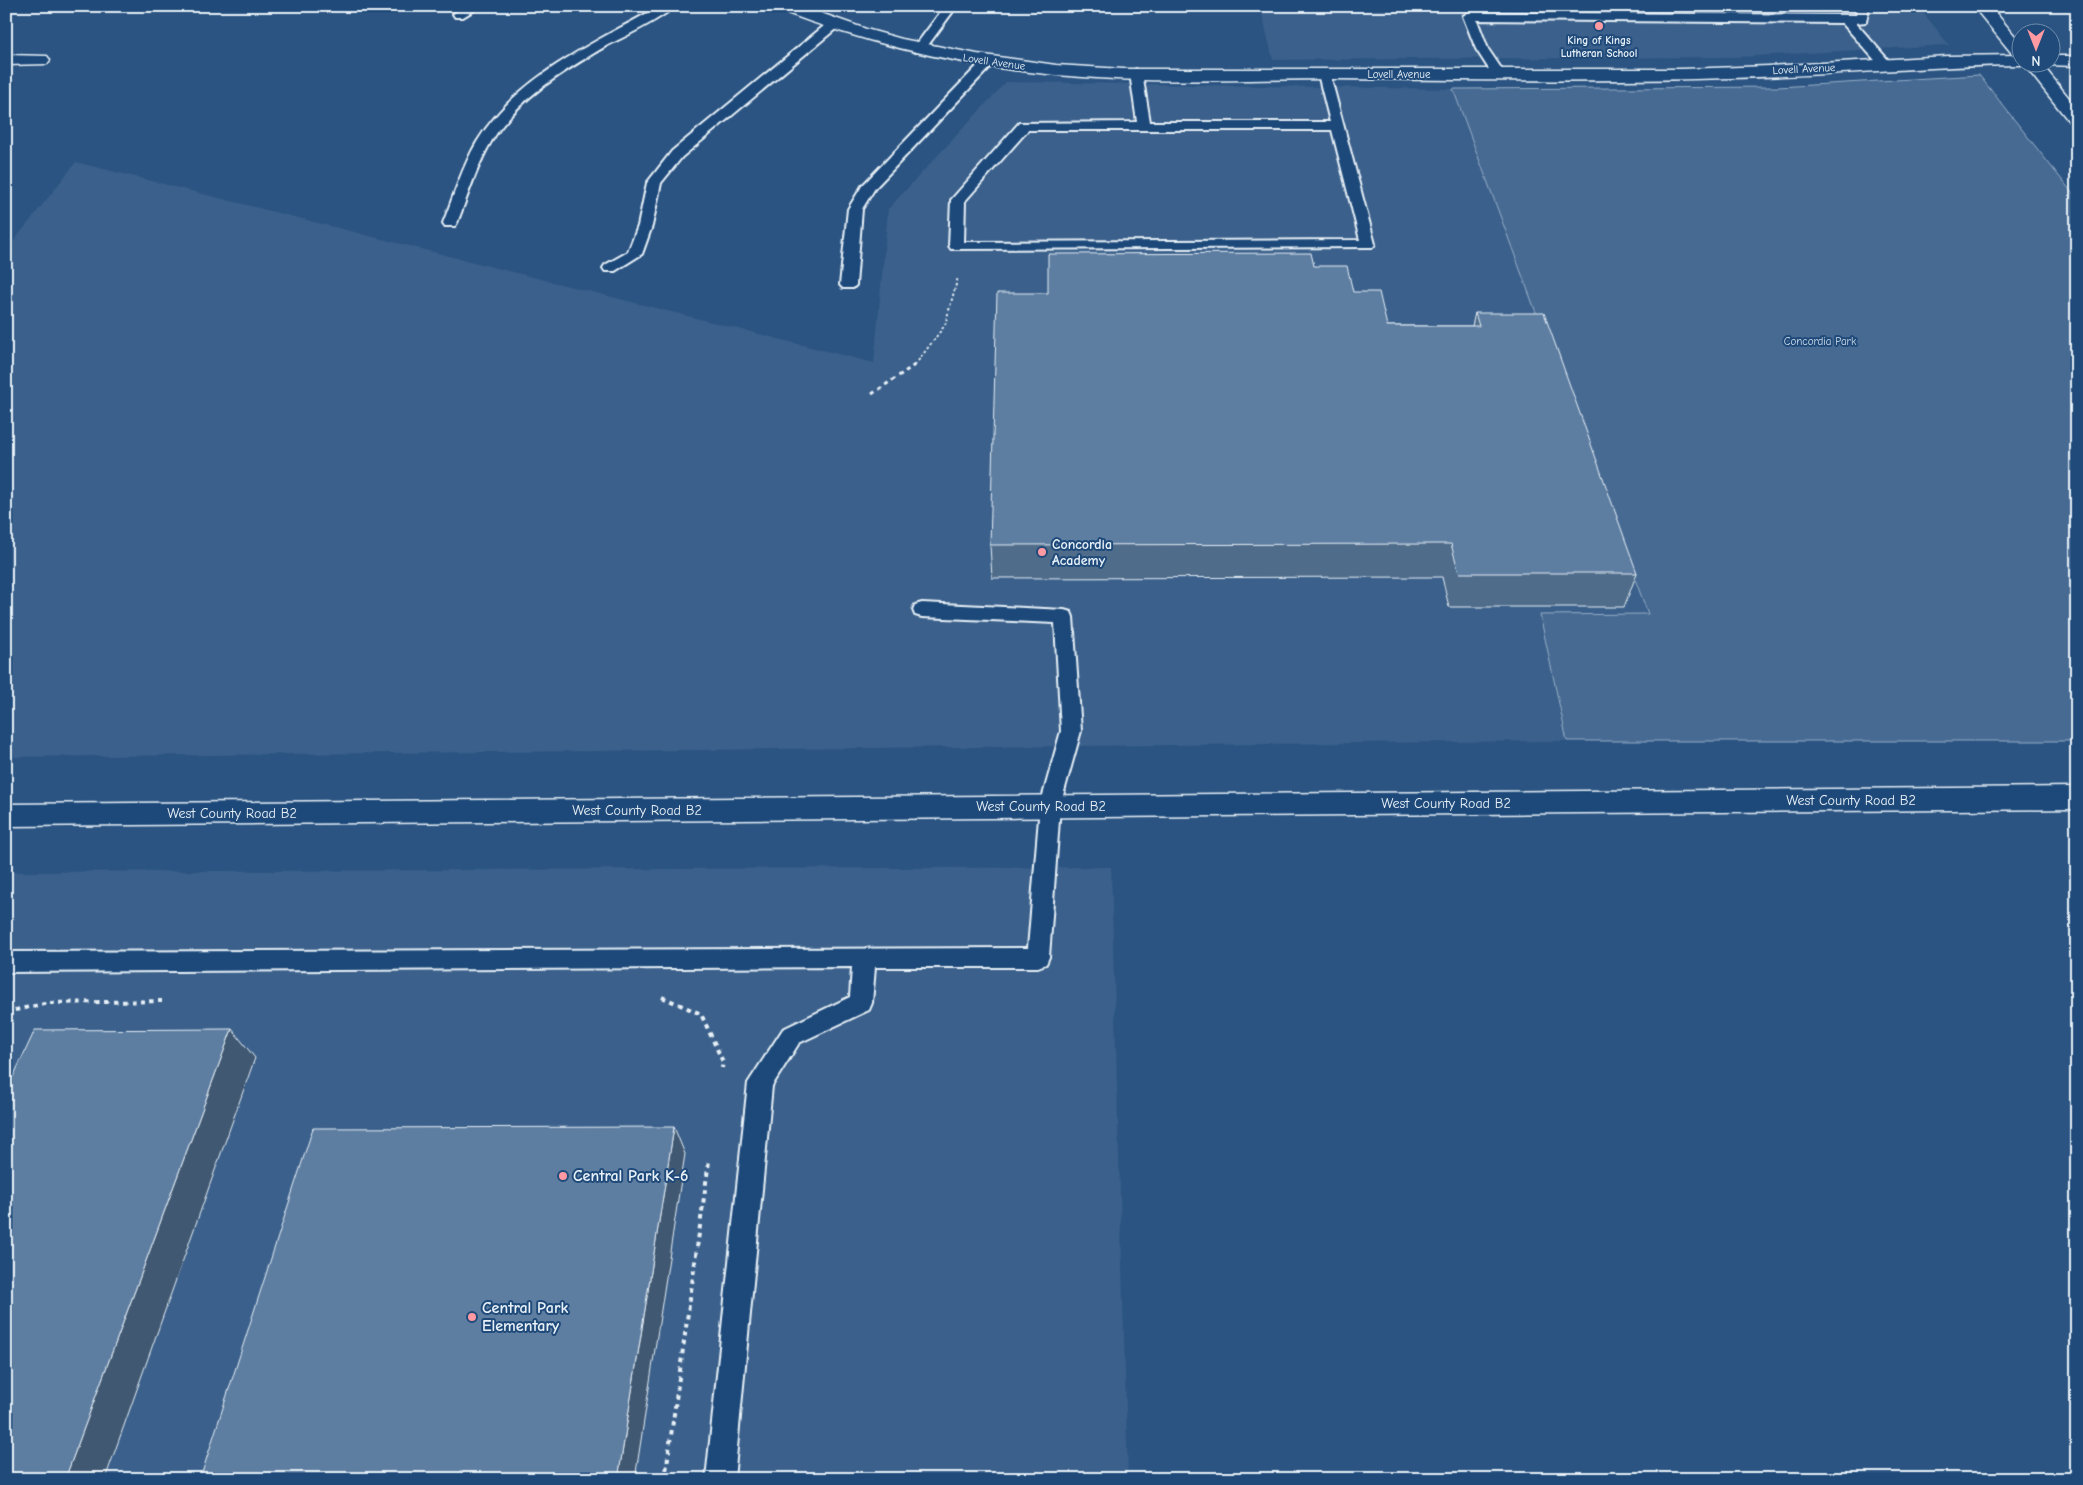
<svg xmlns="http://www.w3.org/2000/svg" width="2083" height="1485" font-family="'Comic Neue',sans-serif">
	<rect width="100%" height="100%" fill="#2b5482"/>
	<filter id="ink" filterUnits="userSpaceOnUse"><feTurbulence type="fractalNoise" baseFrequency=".02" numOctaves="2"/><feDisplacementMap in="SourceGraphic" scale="10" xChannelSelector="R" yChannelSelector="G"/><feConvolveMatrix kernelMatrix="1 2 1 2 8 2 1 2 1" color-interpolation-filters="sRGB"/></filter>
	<g filter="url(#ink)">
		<g fill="#3a608b">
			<polygon points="1260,6 1918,6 1949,45 1737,57 1273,60"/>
			<polygon points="1979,75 2077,199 2077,741 1567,741 6,757 6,251 76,162 874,363 888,209 1006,82 1453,89 1713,89 1778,87"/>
			<polygon points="1111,867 1128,1479 6,1479 6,872"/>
		</g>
		<polygon fill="#476b93" stroke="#98aec6" points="1979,75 2077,199 2077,741 1567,741 1540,615 1648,614 1453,89 1778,87"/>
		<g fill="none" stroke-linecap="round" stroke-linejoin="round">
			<g stroke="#e8f1f8" stroke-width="4">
				<g id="service">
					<polygon points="465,6 481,6 463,17 455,17 453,14"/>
					<path d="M660 6H675C665 17 622 38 606 46 564 71 516 99 491 142 476 167 468 196 457 223L455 226H445L443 223C454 196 462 167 477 142 517 76 595 43 660 6Z"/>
					<polygon points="945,6 957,6 923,52 915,52 913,49"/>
					<polygon points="1857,6 1869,6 1866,22 1856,23 1889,61 1891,64 1889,67 1881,67 1842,23 1477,20 1488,49 1505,74 1499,78 1494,77 1476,49 1463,16 1469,12 1856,15"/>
					<polygon points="834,20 840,24 838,27 682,157 661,183 652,226 642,254 615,271 605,271 603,268 605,265 628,252 638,226 647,183 672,151 830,21"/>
					<polygon points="989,57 993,58 995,61 993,64 875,188 862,209 856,285 853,288 843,288 840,285 848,209 862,186 985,58"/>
					<path d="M1136 69 1142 73 1150 122H1330L1318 74 1324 70 1329 71 1375 244 1373 247 951 249 949 246 951 200 1019 123 1137 122 1130 73ZM1028 130H1332L1360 240 964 242 965 201Z"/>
					<polygon points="922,603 1064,610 1071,612 1073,617 1081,731 1060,806 1049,957 1046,964 1038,967 875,967 872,1003 869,1010 799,1043 772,1086 734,1479 706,1479 748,1083 783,1029 850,997 852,967 6,972 6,952 1028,948 1040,806 1061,731 1055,623 922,617 915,615 913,610 915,605"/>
				</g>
			</g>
			<g stroke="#e8f1f8" stroke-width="3">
				<g id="minor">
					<polygon points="6,55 47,56 50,60 47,64 6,65"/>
					<polygon points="2050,56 2077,56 2077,66 2044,65 2042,62 2050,62"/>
				</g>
			</g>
			<g stroke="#e8f1f8" stroke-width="3">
				<g id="tertiary">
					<path d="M777 6H801L866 29 902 39 977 54 1056 65 1123 69H1682L1769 66 1948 56 2020 55V62H2027L2020 65C1924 66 1828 76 1731 78 1600 82 1468 80 1336 79 1256 79 1176 83 1097 78 988 72 881 49 779 10Z"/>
					<polygon points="2077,787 2077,809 6,826 6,804"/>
				</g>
			</g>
			<g stroke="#e8f1f8" stroke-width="3">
				<g id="secondary">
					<polygon points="1973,6 1990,6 2020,42 2020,57 2014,56"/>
					<polygon points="2022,62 2040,62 2077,108 2077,125 2071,124"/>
				</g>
			</g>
			<polyline stroke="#e8f1f8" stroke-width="2" stroke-dasharray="2.5 2.5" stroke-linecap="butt" points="915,365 945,325 958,277"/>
			<polyline stroke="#e8f1f8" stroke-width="3" stroke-dasharray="4 4" stroke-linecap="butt" points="872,394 916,364"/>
			<g stroke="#e8f1f8" stroke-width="4" stroke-dasharray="4.5 4.5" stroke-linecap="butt">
				<polyline points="662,997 701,1014 723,1062 722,1068"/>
				<polyline points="6,1012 49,1003 162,1001"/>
				<polyline points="665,1479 709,1161"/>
			</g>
			<use href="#service" fill="#1f4a7a" fill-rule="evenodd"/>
			<use href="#minor" fill="#1f4a7a" fill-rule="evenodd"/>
			<use href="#tertiary" fill="#1f4a7a" fill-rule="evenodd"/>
			<use href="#secondary" fill="#1f4a7a" fill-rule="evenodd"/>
		</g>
		<polygon fill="#506c8a" stroke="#e8f1f8" points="1314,266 1353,292 1387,326 1472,326 1475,313 1637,573 1624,607 1449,607 1442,577 992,578 990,545 1048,293"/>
		<g fill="#415871" stroke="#e8f1f8">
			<polygon points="232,1029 255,1058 105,1479 65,1479"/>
			<polygon points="674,1127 685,1154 635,1479 618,1479"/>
		</g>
		<g fill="#5d7da1" stroke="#e8f1f8">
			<polygon points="1311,253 1314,266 1347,266 1353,292 1379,292 1387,326 1479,326 1475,313 1544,313 1637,573 1459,573 1451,544 990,545 997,293 1048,293 1048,254"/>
			<polygon points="232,1029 65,1479 6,1479 6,1092 35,1030"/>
			<polygon points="674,1127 618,1479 200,1479 313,1128"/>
		</g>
	</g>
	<g fill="#ff9aa2" stroke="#1f4a7a" stroke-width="2">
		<circle cx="1599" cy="26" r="5"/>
		<circle cx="1042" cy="552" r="5"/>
		<circle cx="563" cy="1176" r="5"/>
		<circle cx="472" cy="1317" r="5"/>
	</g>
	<g text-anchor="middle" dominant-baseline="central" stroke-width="4" stroke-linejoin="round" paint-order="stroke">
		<g font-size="11" font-weight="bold" fill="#e8f1f8" stroke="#1f4a7a">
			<text x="1599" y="40">King of Kings<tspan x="1599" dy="13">Lutheran School</tspan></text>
		</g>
		<g font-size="11" fill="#e8f1f8" stroke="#1f4a7a">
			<text transform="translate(994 62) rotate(8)">Lovell Avenue</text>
			<text transform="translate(1804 69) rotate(-3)">Lovell Avenue</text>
			<text x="1399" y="74">Lovell Avenue</text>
		</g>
		<g font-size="11" fill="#d0dde9" stroke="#1f4a7a">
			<text x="1820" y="341">Concordia Park</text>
		</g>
		<g font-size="14" font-weight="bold" fill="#e8f1f8" stroke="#1f4a7a" text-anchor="start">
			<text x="1052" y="544">Concordia<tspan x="1052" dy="16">Academy</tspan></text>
		</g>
		<g font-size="14" fill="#e8f1f8" stroke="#1f4a7a">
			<text x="1851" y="800">West County Road B2</text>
			<text x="1446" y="803">West County Road B2</text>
			<text x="1041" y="806">West County Road B2</text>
			<text x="637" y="810">West County Road B2</text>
			<text x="232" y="813">West County Road B2</text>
		</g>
		<g font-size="16" font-weight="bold" fill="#e8f1f8" stroke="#1f4a7a" text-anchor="start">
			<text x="573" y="1176">Central Park K-6</text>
			<text x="482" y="1308">Central Park<tspan x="482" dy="18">Elementary</tspan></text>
		</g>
	</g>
	<rect width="2083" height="1485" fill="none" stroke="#1f4a7a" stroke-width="25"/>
	<rect x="12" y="12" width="2058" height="1460" fill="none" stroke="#e8f1f8" stroke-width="2" filter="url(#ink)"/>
	<g transform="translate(2036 48) rotate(180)"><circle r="24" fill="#1f4a7a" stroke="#6f8dac"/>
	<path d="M0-4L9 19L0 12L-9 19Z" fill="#ff9aa2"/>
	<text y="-8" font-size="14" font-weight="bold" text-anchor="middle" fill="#e8f1f8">N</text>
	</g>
</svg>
